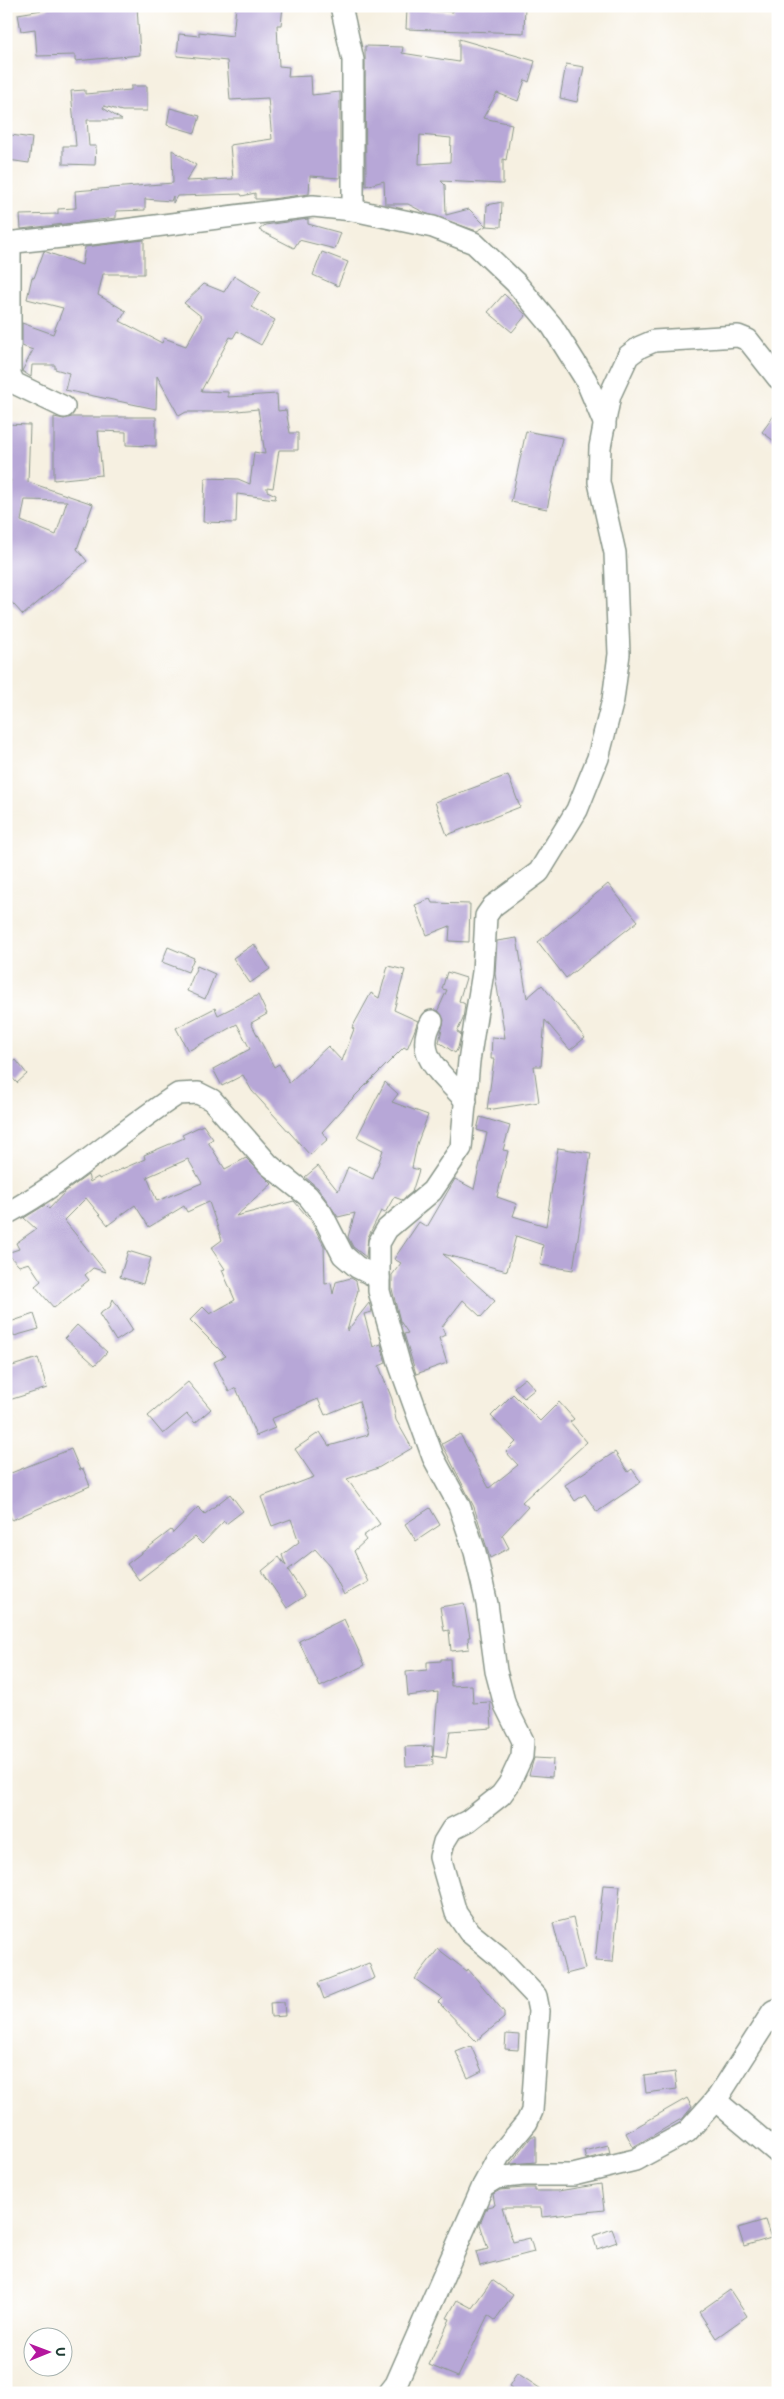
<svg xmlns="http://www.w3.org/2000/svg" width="784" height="2399" font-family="Itim,sans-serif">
	<rect width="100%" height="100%" fill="#fff"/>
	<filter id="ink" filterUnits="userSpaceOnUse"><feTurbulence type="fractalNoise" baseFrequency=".02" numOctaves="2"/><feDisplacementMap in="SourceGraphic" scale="10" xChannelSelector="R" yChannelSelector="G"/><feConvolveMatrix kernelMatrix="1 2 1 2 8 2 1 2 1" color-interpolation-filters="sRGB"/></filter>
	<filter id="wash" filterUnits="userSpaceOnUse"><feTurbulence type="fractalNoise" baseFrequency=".0096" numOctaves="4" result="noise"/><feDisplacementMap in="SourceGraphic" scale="20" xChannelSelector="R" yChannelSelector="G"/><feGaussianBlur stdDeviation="1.12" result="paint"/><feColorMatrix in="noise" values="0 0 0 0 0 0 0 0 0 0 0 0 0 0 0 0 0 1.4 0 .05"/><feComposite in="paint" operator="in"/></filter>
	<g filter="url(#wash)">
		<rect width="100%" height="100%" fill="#f6f0e1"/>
		<g id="blocks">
			<g fill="#b7a7d7" fill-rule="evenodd">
				<polygon points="137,6 140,55 75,61 75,55 37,56 35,29 21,31 18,14 48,9 48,7"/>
				<polygon points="236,6 283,6 281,25 277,25 279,66 289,67 288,77 311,76 312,95 340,92 340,178 310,176 309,194 271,199 255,199 255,193 242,196 241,194 177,196 173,203 173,196 171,201 145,199 145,210 116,211 116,218 21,229 20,215 58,214 58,209 76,208 75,191 173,183 172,150 196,165 186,181 233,179 230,145 272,139 268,98 230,100 227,61 177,56 179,34 199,36 199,32 233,36"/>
				<polygon points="453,6 525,6 524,33 406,29 407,9 453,12"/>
				<path d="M459 39 535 61 529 82 525 80 518 101 497 93 483 118 512 124 506 160 503 159V184L441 181 445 185 446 215 469 209 486 226 477 231 425 213 408 204H385L384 181 366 186 365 46 403 47 402 53 459 62ZM420 135 451 138 450 162 419 164Z"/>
				<polygon points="566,64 584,67 577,102 560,98"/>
				<polygon points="131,86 147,86 147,111 122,111 104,106 103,108 122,120 87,120 89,146 96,146 95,165 63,164 63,146 76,146 71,91 85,90 85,94 131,90"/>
				<polygon points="170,108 200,116 195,133 167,125"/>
				<polygon points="11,135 32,138 29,163 8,160"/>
				<polygon points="502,202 501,227 486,226 487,205"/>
				<polygon points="308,219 308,224 341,233 335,249 299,240 294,248 259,230 265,225"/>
				<polygon points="144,240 144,274 103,274 98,295 126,311 120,321 162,343 164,338 186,346 202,317 184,303 204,284 224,292 234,276 260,292 251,307 275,320 261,345 237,331 233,338 230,337 201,391 228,392 228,397 277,394 278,411 286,410 290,433 298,433 298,450 279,450 273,488 267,487 267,491 276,495 275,499 237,494 236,523 203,522 205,478 238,479 250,484 254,452 265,454 258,409 227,412 186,412 179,416 157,376 156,409 65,390 69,373 55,369 55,365 32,365 31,377 22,371 33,350 22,346 22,323 53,334 63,308 27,299 32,277 34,278 44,251 82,265 85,247"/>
				<polygon points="322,252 348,262 338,286 313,275"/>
				<polygon points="504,294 526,315 512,332 488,312"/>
				<polygon points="778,410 778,444 762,432"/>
				<polygon points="54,417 64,419 72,417 156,417 156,446 126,445 126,432 98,431 102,475 54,480"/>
				<path d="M6 424 30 425 28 482 93 504 77 549 87 561 23 615 6 596V506L11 480H6ZM25 500 67 501 56 535 21 521Z"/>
				<polygon points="526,431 562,438 547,509 511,502"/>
				<polygon points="508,775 520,807 447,835 435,802"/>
				<polygon points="608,884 638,921 566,978 538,942"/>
				<polygon points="430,899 432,903 470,904 469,942 449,941 450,926 427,935 415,905"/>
				<polygon points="517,938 527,998 542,985 585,1038 570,1050 545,1020 541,1066 534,1066 539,1102 487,1110 494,1059 491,1059 492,1037 505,1038 495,974 497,941"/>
				<polygon points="254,944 270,969 250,983 233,958"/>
				<polygon points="168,947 194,958 188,972 162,962"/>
				<polygon points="197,966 215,974 205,999 187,991"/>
				<polygon points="388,966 405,970 394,1010 418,1021 414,1032 407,1049 404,1047 349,1102 322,1132 328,1139 310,1155 252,1091 243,1075 222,1086 213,1069 250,1049 237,1024 188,1051 176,1028 215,1008 218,1015 258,995 267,1014 251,1023 274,1067 279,1064 289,1083 328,1046 342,1061 354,1029 352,1028 371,993 379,998"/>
				<polygon points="447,972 466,978 459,1001 465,1004 463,1019 457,1032 461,1034 458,1048 455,1053 439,1042 444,1020 438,1010 447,990 442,989"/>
				<polygon points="16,1060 27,1074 17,1083 6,1071 6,1068"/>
				<polygon points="385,1082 398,1094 392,1102 428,1115 417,1144 412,1168 419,1170 412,1192 402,1200 394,1197 385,1213 381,1211 368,1237 366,1257 353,1247 348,1237 355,1213 338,1217 318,1188 305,1177 318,1166 338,1191 348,1167 373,1179 383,1150 357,1137"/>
				<polygon points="480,1117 510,1126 503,1150 508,1151 497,1197 517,1204 513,1216 546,1226 558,1148 591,1153 573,1270 540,1265 543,1245 516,1236 507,1271 443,1254 495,1301 481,1317 463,1300 442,1327 445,1335 439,1338 447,1363 416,1374 404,1334 408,1333 400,1321 392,1289 392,1275 401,1263 394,1259 419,1222 427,1227 455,1179 474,1189 487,1133 477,1130"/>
				<path d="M203 1125 213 1139 208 1142 225 1169 246 1158 272 1184 236 1216 294 1201 311 1221 324 1246 325 1284 331 1283 333 1294 336 1282 351 1278 356 1281 358 1290 347 1331 369 1303 372 1312 364 1314 373 1347 381 1344 386 1363 379 1366 392 1399 396 1420 412 1448 378 1468 347 1479 380 1524 363 1536 366 1540 354 1551 368 1582 344 1595 330 1566 315 1549 288 1570 305 1596 287 1608 262 1571 279 1557 286 1566 282 1555 299 1542 291 1519 272 1526 261 1497 314 1477 295 1449 320 1432 329 1446 368 1435 359 1401 325 1415 318 1399 271 1419 275 1428 256 1436 236 1388 229 1392 214 1362 226 1356 190 1320 203 1307 210 1314 235 1300 222 1270 225 1269 211 1248 222 1240 209 1202 187 1212 184 1206 149 1227 135 1205 108 1225 86 1198 64 1220 106 1272 93 1268 85 1275 89 1280 54 1308 35 1286 41 1281 29 1263 19 1266 7 1253 19 1249 16 1243 36 1229 24 1218 45 1205 49 1209 66 1191 88 1175 90 1182 98 1177 99 1179 145 1159 144 1155 184 1138 182 1135ZM188 1159 202 1183 157 1201 147 1177Z"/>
				<polygon points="128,1251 151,1258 143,1284 120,1277"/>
				<polygon points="113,1299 133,1330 116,1341 99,1314 110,1307"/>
				<polygon points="34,1314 39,1329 14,1336 10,1322"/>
				<polygon points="77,1325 107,1352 95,1365 65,1338"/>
				<polygon points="38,1358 47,1388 6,1401 6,1368"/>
				<polygon points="525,1378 535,1389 524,1398 514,1387"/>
				<polygon points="188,1382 211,1409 195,1423 187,1414 163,1434 148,1416"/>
				<polygon points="513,1394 540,1421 559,1402 574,1419 570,1422 587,1442 522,1502 528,1507 502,1535 509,1548 490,1558 474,1507 442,1444 460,1434 489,1488 518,1465 506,1452 516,1442 491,1416"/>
				<polygon points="71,1449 80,1470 83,1469 90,1486 12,1520 6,1507 6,1475"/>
				<polygon points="615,1452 628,1472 632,1469 641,1482 597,1512 585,1494 575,1501 565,1485"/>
				<polygon points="230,1494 243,1511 226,1524 224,1521 202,1544 195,1537 139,1580 127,1564 171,1530 173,1533 198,1507 205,1514"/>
				<polygon points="430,1508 440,1525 416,1541 405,1524"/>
				<polygon points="464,1603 470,1637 468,1637 469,1649 451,1651 449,1630 444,1631 440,1607"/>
				<polygon points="344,1619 365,1665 320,1687 299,1641"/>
				<polygon points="441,1659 450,1659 451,1686 472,1685 473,1703 490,1702 492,1728 450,1731 446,1758 433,1756 438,1692 408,1696 406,1672 427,1670 427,1662 441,1661"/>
				<polygon points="432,1746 433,1765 406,1766 405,1747"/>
				<polygon points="534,1758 553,1759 552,1777 529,1775"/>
				<polygon points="603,1885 620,1886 613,1962 595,1961"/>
				<polygon points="573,1918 585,1969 566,1974 553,1923"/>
				<polygon points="438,1949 467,1971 468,1969 504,2012 504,2018 476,2041 438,2002 442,1998 415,1979"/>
				<polygon points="369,1963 375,1978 324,1999 318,1983"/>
				<polygon points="284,2002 285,2016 271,2017 270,2003"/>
				<polygon points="506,2034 519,2035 518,2050 505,2049"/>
				<polygon points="471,2046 482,2071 468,2078 456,2052"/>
				<polygon points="675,2072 677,2089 646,2093 644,2076"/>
				<polygon points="687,2098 692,2107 683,2118 633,2147 626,2133"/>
				<polygon points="532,2136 536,2136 536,2162 510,2164"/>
				<polygon points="608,2145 610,2153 586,2159 584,2151"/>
				<polygon points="601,2184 604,2210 542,2217 541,2208 502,2208 513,2242 530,2238 534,2252 480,2266 476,2252 488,2249 480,2224 487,2207 495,2205 493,2194 500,2190 524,2188 535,2188 535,2191 558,2191"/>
				<polygon points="765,2220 771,2238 744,2246 738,2228"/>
				<polygon points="612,2229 617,2242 597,2249 593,2236"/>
				<polygon points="492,2280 513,2295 495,2320 488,2315 458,2377 429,2365 450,2319 447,2318 457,2300 472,2308"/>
				<polygon points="730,2290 747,2316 716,2338 699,2312"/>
				<polygon points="517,2373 547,2393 519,2393 509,2386"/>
			</g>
		</g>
	</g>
	<g filter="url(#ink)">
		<use href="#blocks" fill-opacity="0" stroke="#8a968a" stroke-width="1"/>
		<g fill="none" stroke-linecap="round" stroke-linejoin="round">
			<g stroke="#8a968a" stroke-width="24">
				<g id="minor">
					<polyline points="341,6 353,60 353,210"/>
					<polyline points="10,242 10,374 14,383 64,407"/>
					<polyline points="6,243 108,232 313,206 353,210 433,227 474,243 516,283 552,326 586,380 605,425"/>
					<path d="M432 1021C412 1056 444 1075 466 1101"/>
					<path d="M6 1214C68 1181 119 1132 178 1094L198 1093 212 1100 269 1165 308 1196 322 1214 343 1255 357 1267 379 1278"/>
					<polyline points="715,2100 778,2153"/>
					<polyline points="483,2186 499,2156 527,2122 532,2111 539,2011 536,1996 498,1956 469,1932 456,1913 440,1857 444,1842 452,1829 468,1821 501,1795 509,1784 522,1756 523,1741 505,1705 496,1671 487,1604 475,1552 459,1505 433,1457 400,1366 379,1291 379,1243 387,1229 432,1191 461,1148 469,1061 483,972 486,916 493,906 539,872 577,810 598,758 613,700 619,654 615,553 599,482 600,447 610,395 628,356 640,347 654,341 738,336 748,340 778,378"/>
					<polyline points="389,2393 396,2384 483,2186 496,2178 523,2175 573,2175 635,2160 687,2132 718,2097 773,2011 778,2009"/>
				</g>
			</g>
			<use href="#minor" stroke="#fff" stroke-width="21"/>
		</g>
	</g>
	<rect width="784" height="2399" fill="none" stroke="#fff" stroke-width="25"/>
	<g transform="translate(48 2352) rotate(89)"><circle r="24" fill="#ffffff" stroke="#a5b1ae"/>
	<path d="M0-4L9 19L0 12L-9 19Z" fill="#b5179e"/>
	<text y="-8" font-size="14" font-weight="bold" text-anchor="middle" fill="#1f3d34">U</text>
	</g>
</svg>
